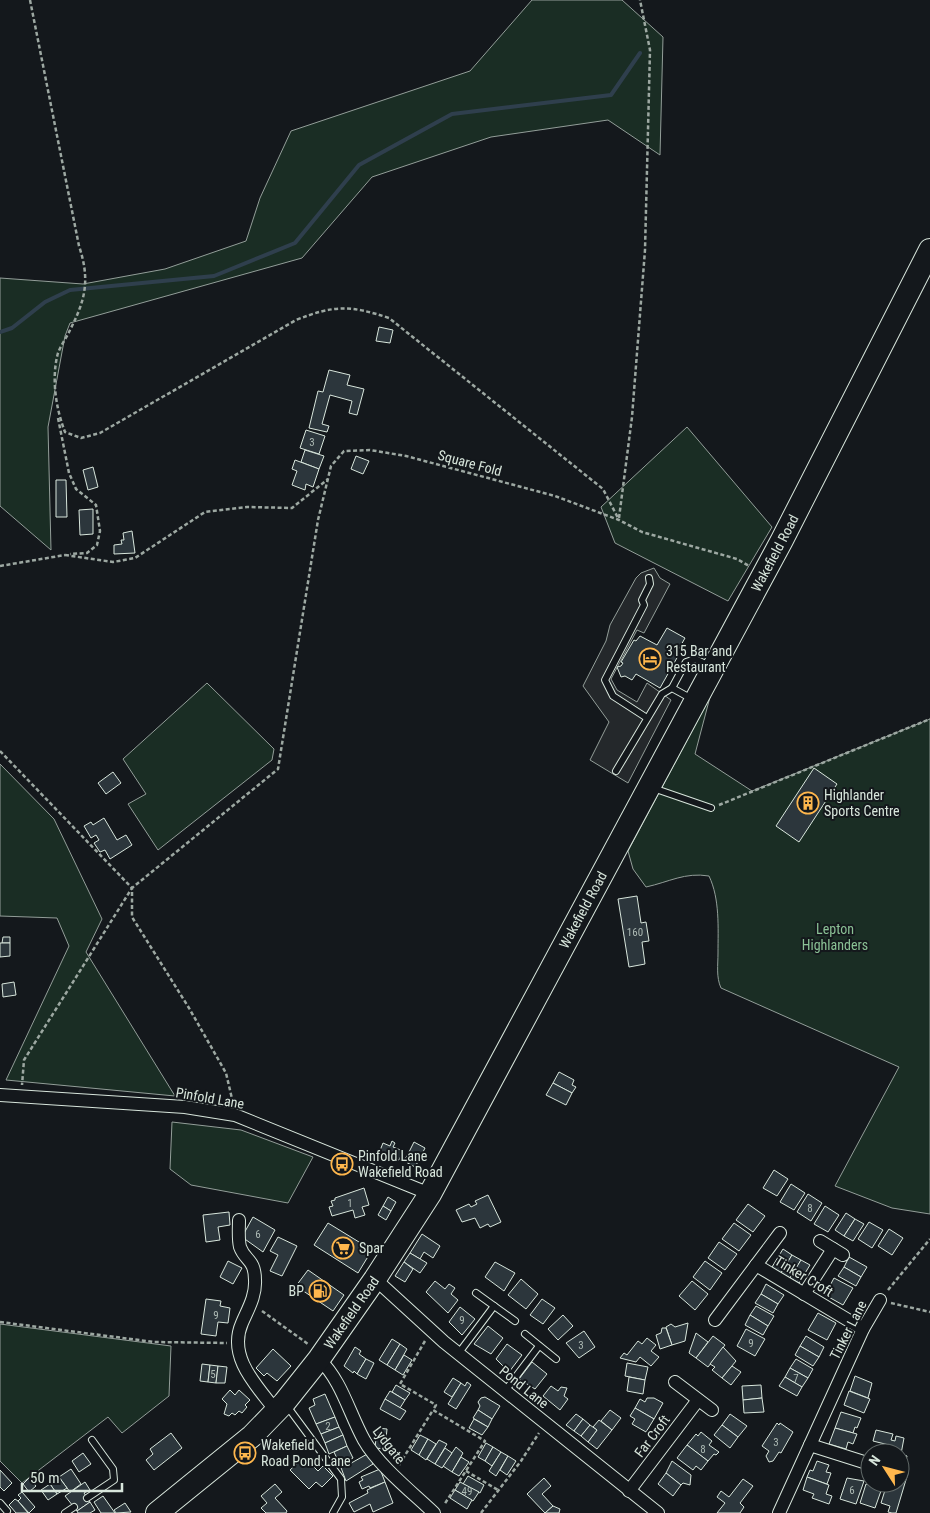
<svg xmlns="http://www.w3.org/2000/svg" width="930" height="1513" font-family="'Roboto Condensed',sans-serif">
	<rect width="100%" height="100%" fill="#14181c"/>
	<g fill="#1a2d24" stroke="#939e99">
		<polygon points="532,0 622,0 663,37 660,155 608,120 491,137 372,177 302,258 70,323 65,336 48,427 51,550 0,506 0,278 83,284 165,269 246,241 260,198 291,131 470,71"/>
		<polygon points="687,427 772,527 728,601 615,543 601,507"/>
		<polygon points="207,683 274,749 272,760 158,850 128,804 146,794 123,759"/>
		<path d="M710 697 695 754 752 791 930 719V1214L892 1208 835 1186 899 1067 721 988C716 977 718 965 718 953 718 928 720 899 709 876 685 872 669 882 646 887L633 869 628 851Z"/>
		<polygon points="0,764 54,819 102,919 86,952 175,1096 6,1080 69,946 57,918 0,916"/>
		<polygon points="172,1122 241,1130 313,1157 288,1203 191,1185 170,1169"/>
		<polygon points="0,1324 171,1346 169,1396 122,1433 108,1417 22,1483 0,1461"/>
	</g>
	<polygon fill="#24282b" stroke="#939e99" points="654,568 660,578 670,584 644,633 637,630 611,679 617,690 637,702 647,683 671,700 628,783 590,760 609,722 583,686 606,641 610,625 636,578 641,573"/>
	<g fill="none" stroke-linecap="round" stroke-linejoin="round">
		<polyline stroke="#2f3f4d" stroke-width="4" points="0,332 12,328 45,302 70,290 214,276 295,243 359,165 452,114 611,95 640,53"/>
	</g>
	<g fill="#2c363c" stroke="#d8e6dc">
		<polygon points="379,327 393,330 390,343 376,341"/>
		<polygon points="329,370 350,375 347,385 364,389 357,415 349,413 352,401 330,395 322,424 329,426 327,432 309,428 318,391 323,392"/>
		<polygon points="306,430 325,436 319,454 300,448"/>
		<polygon points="305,450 324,456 319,469 301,462"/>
		<polygon points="356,456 369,461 363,474 351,469"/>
		<polygon points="295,460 319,469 313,487 306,484 305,490 292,485 297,471 292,469"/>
		<polygon points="93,467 98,487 88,490 83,470"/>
		<polygon points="56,480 66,480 67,517 56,517"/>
		<polygon points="93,509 93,534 80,535 79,510"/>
		<polygon points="132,531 135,553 114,554 114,545 122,544 121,540 124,540 123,533"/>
		<polygon points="667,628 685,638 676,654 678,656 660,688 636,674 632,680 625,676 621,677 617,667 621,666 623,663 621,662 634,640 636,641 640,636 657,645"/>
		<polygon points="814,768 837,784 799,842 776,826"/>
		<polygon points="113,772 121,783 106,794 98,783"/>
		<polygon points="104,818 117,840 126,835 132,845 110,859 105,850 100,852 94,843 99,840 96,835 91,838 84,826 91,822 93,825"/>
		<polygon points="637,896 641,923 646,922 649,941 642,942 645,964 629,967 618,899"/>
		<polygon points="3,937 10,937 10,943 2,943"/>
		<polygon points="0,943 10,943 10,956 0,957"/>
		<polygon points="14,982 16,995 3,997 2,984"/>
		<polygon points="559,1072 574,1080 572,1085 576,1087 572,1093 553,1083"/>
		<polygon points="553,1083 572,1093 566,1105 546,1095"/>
		<polygon points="392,1141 395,1143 393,1147 403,1151 399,1160 394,1159 393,1161 379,1153 383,1143 390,1146"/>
		<polygon points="414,1142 425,1148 420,1158 409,1152"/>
		<polygon points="409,1152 420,1158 415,1167 404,1161"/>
		<polygon points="774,1170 788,1179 777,1196 763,1188"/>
		<polygon points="791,1184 805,1193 794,1210 780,1202"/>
		<polygon points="364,1188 369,1205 362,1207 365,1215 355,1218 353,1210 332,1216 329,1207 333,1206 331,1201 335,1200 335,1198"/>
		<polygon points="808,1194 822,1203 811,1221 797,1212"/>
		<polygon points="488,1195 501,1222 490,1227 488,1224 480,1228 475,1218 462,1222 456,1210 469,1204 471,1207 477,1204 475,1201"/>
		<polygon points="388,1197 396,1202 391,1211 383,1206"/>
		<polygon points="748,1204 765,1216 753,1232 736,1220"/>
		<polygon points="383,1206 391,1211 386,1220 378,1215"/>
		<polygon points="825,1206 839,1215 828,1232 814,1224"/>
		<polygon points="229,1212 230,1225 218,1227 220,1240 206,1242 203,1215"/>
		<polygon points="846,1213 855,1219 844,1236 835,1230"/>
		<polygon points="253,1217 275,1230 263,1252 242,1237"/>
		<polygon points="855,1219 864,1224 853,1241 844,1236"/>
		<polygon points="869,1222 883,1230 872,1248 858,1239"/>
		<polygon points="328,1223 372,1250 358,1273 314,1245"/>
		<polygon points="734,1223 751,1235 739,1251 722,1239"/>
		<polygon points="889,1229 903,1238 892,1255 878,1246"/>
		<polygon points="422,1234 440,1246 433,1258 424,1252 420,1259 410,1253"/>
		<polygon points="278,1237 297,1246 282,1276 270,1271 278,1255 270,1251"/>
		<polygon points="719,1242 737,1254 725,1270 708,1258"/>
		<polygon points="783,1249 792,1255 781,1273 772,1267"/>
		<polygon points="410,1253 427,1263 420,1273 404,1262"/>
		<polygon points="792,1255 801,1260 790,1278 781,1273"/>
		<polygon points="849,1257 867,1267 861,1277 844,1267"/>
		<polygon points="801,1260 810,1265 799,1283 790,1278"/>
		<polygon points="228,1261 242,1268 233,1284 220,1277"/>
		<polygon points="705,1261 722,1273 710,1290 693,1277"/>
		<polygon points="404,1262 413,1269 405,1282 395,1276"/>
		<polygon points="495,1262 515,1273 504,1291 485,1277"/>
		<polygon points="844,1267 861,1277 856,1286 838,1276"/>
		<polygon points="308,1270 344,1295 333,1311 296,1286"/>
		<polygon points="834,1278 853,1288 843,1305 825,1295"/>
		<polygon points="521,1279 538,1294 526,1309 508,1295"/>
		<polygon points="435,1281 445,1289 449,1284 455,1288 451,1294 458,1300 448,1313 426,1292"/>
		<polygon points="692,1281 708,1294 695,1310 679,1296"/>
		<polygon points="766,1284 784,1295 778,1304 761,1294"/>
		<polygon points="761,1294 778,1304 773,1313 755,1303"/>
		<polygon points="206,1299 221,1301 220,1306 230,1308 228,1323 218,1322 216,1336 201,1334"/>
		<polygon points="542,1299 555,1308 543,1324 530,1315"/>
		<polygon points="756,1306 774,1316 768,1326 750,1315"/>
		<polygon points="460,1307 475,1319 462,1335 449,1322"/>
		<polygon points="818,1313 836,1323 827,1340 808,1330"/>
		<polygon points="563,1315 573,1326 558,1340 548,1329"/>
		<polygon points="750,1315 768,1326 763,1335 745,1325"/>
		<polygon points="688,1323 685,1341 672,1345 666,1327 671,1324 675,1327"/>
		<polygon points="488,1326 503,1338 491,1354 474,1344"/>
		<polygon points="662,1328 666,1328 672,1345 660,1349 656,1335 661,1333"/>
		<polygon points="746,1329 765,1339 755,1356 737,1346"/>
		<polygon points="584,1331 595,1347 579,1358 566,1343"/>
		<polygon points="696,1333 708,1342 696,1358 689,1353"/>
		<polygon points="713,1336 725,1345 708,1367 696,1358"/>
		<polygon points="806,1336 824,1347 819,1357 800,1346"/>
		<polygon points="647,1338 656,1345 651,1351 659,1357 651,1366 640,1357 636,1362 620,1358 624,1353 627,1355 638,1341 642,1344"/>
		<polygon points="392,1339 400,1344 387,1365 379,1360"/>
		<polygon points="400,1344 407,1349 395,1370 387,1365"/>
		<polygon points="507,1344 522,1355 509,1372 496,1359"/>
		<polygon points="800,1346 819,1357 813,1366 795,1355"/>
		<polygon points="355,1347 361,1351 359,1354 366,1359 357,1374 354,1371 353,1373 344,1366"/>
		<polygon points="723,1347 736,1361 722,1378 712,1370 715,1367 710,1364"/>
		<polygon points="273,1349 291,1366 277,1381 267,1373 264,1376 256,1368"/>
		<polygon points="404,1355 412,1360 403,1375 395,1370"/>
		<polygon points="366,1359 374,1363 366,1379 357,1374"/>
		<polygon points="796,1359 813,1369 808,1378 790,1368"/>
		<polygon points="532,1362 547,1374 535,1389 519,1379"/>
		<polygon points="627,1363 648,1367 645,1380 625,1376"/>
		<polygon points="202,1364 210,1365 208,1382 200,1381"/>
		<polygon points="210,1365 218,1366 216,1383 208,1382"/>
		<polygon points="218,1366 227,1367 225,1383 216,1383"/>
		<polygon points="732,1366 741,1372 731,1385 722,1378"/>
		<polygon points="790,1368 808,1378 802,1387 785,1377"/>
		<polygon points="855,1376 872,1383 868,1398 850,1391"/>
		<polygon points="629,1377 645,1380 643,1394 627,1391"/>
		<polygon points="785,1377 802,1387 797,1396 779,1386"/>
		<polygon points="453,1378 461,1383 452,1397 444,1392"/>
		<polygon points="467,1382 471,1385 456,1409 448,1404 461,1383 465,1386"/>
		<polygon points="396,1385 410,1393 405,1400 392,1392"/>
		<polygon points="761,1385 762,1398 743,1400 742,1386"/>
		<polygon points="551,1386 558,1391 561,1387 567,1388 564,1396 568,1399 560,1410 543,1396"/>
		<polygon points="230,1390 235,1395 239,1390 250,1400 245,1405 247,1407 242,1413 239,1411 235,1415 232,1413 229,1416 224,1414 227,1404 222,1399"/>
		<polygon points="390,1391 405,1400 400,1408 385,1399"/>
		<polygon points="849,1391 870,1399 864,1413 844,1405"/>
		<polygon points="325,1394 335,1417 316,1424 309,1408 315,1405 313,1399"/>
		<polygon points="485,1397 500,1406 492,1419 478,1410 480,1406 478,1402 481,1398"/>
		<polygon points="647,1398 654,1398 663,1403 654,1419 635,1408 640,1399 645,1402"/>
		<polygon points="762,1398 764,1412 744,1413 743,1400"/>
		<polygon points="385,1399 406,1411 400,1420 380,1409"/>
		<polygon points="635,1408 654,1419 646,1432 632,1424 635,1419 630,1416"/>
		<polygon points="478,1410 492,1419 488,1427 473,1418"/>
		<polygon points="610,1410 621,1418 612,1430 601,1421"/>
		<polygon points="841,1412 861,1418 857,1428 855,1427 853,1433 835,1428"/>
		<polygon points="576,1414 583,1419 574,1431 566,1425"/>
		<polygon points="730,1414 747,1426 738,1437 722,1425"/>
		<polygon points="335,1417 339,1427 321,1434 316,1424"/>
		<polygon points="474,1419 488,1427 482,1435 469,1428"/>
		<polygon points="583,1419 590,1425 581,1436 574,1431"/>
		<polygon points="599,1420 612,1430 597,1449 588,1442 597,1430 593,1427"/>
		<polygon points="777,1423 779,1425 780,1423 793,1432 781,1453 779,1452 773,1461 769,1462 766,1456 769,1451 762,1446"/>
		<polygon points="590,1425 597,1430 588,1442 581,1436"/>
		<polygon points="722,1425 738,1437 730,1448 714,1435"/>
		<polygon points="339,1427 343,1435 325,1443 321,1434"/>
		<polygon points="377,1428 387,1429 385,1449 375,1448"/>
		<polygon points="835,1428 857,1434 853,1444 848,1442 846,1449 829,1444"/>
		<polygon points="876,1430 893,1434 891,1440 895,1441 896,1436 904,1438 901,1454 907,1456 905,1464 900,1463 900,1453 887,1453 889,1445 873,1441"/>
		<polygon points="701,1432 712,1441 709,1445 719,1452 716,1455 714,1454 708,1461 687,1445 696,1434 698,1436"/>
		<polygon points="171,1433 182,1448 154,1470 146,1460 153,1454 150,1449"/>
		<polygon points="343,1435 347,1446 329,1454 325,1443"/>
		<polygon points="420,1435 428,1439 419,1455 411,1450"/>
		<polygon points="428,1439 436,1444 426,1460 419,1455"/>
		<polygon points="439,1440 447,1444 435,1464 427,1459"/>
		<polygon points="486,1443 493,1447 485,1461 478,1457"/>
		<polygon points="687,1445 708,1461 701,1470 696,1466 693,1470 677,1458"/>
		<polygon points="347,1446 353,1458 340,1465 334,1452"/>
		<polygon points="456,1447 463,1453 452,1472 443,1466"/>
		<polygon points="493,1447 501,1452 492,1466 485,1461"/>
		<polygon points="445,1448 452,1453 442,1468 435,1464"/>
		<polygon points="501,1452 508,1456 496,1476 489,1471"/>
		<polygon points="83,1453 91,1464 79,1472 72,1461"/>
		<polygon points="369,1453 373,1464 346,1481 340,1465 344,1463 346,1466"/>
		<polygon points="508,1456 516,1461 507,1475 500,1470"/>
		<polygon points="304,1457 318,1471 323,1466 333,1476 322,1487 316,1482 309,1489 290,1470"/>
		<polygon points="461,1457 469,1462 459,1476 452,1472"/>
		<polygon points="672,1461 691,1475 690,1485 683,1483 681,1485 666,1473"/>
		<polygon points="817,1461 829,1465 826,1472 831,1473 827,1484 807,1477 810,1470 813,1471"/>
		<polygon points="71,1469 81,1484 70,1492 59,1477"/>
		<polygon points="380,1469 385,1482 370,1488 369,1486 362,1489 359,1482 363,1480 361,1477"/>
		<polygon points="0,1470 12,1483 4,1491 0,1487"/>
		<polygon points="900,1471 908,1473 896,1513 892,1513 888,1512 890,1506 881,1503 886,1487 889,1488 890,1483 900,1483"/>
		<polygon points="666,1473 681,1485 673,1496 658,1484"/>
		<polygon points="468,1476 484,1485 480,1493 463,1484"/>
		<polygon points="59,1477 67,1488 57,1494 50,1484"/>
		<polygon points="807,1477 829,1485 826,1494 832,1496 829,1504 812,1498 814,1494 803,1490"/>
		<polygon points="29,1478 36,1486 29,1492 23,1484"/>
		<polygon points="544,1478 551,1486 542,1494 553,1506 545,1513 527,1494"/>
		<polygon points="847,1478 864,1481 856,1504 840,1499"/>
		<polygon points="743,1479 753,1486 740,1503 744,1507 740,1513 717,1513 725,1503 717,1497 721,1491 729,1497"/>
		<polygon points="85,1482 90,1490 84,1493 90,1502 77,1511 65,1496"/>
		<polygon points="385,1482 393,1503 373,1512 370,1504 354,1512 349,1503 368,1493 367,1490"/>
		<polygon points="460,1482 479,1492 473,1501 455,1490"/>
		<polygon points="50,1484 57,1494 48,1500 41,1490"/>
		<polygon points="275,1484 282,1492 275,1498 287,1511 286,1513 266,1513 261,1508 267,1503 261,1496"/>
		<polygon points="866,1484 882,1488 875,1508 860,1503"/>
		<polygon points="455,1490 472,1500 467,1509 450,1498"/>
		<polygon points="22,1492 35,1507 29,1513 18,1501 21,1498 18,1495"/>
		<polygon points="103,1496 115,1513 101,1513 94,1502"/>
		<polygon points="15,1499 18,1501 28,1513 16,1513 11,1507 9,1505"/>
		<polygon points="90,1502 95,1510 90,1513 78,1513 77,1511"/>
		<polygon points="125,1503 131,1512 116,1513 114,1510"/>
		<polygon points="553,1506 560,1509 559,1513 545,1513"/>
	</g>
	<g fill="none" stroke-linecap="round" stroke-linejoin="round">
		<g stroke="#d8e6dc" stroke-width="8">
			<g id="lane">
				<polyline points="672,688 686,662 695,659 710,666"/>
				<polyline points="647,718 613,696 605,680 644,605 642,600 650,584 649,578"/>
				<polyline points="616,771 662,694 672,688 692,699"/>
				<polyline points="653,788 711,808"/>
				<polyline points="476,1293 515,1321"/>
				<polyline points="525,1334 556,1359"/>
				<polyline points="458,1354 494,1306"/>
				<polyline points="505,1391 539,1346"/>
				<polyline points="287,1406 341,1479 342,1497 333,1513"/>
				<polyline points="87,1498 114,1480 113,1469 92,1440"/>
				<polyline points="0,1503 7,1511"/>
				<polyline points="65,1513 74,1507"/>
			</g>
		</g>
		<g stroke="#d8e6dc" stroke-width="14">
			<g id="street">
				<polyline points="0,1095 185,1107 235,1115 430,1194"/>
				<path d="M239 1220C239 1228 238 1239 240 1247 245 1261 255 1259 255 1280 256 1296 248 1309 242 1323 227 1357 257 1386 276 1411"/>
				<polyline points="820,1241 843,1255"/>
				<polyline points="756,1265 863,1329"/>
				<polyline points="375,1279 444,1342 658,1513"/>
				<polyline points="804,1294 833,1249"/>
				<polyline points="715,1320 780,1233"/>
				<path d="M319 1359C342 1381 349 1413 364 1440 378 1465 413 1493 434 1513"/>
				<polyline points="675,1382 712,1410"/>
				<polyline points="810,1445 870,1464"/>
				<polyline points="629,1491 698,1400"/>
				<polyline points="779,1513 863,1329 880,1300"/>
			</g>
		</g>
		<g stroke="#d8e6dc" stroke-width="24">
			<g id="highway">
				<path id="s1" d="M157 1513 252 1436 284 1403 319 1359 375 1279 430 1194 782 540 930 250"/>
			</g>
		</g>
		<g stroke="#9da8a2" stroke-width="2.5" stroke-dasharray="4 2.5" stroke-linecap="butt">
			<path d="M30 0 79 246C90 279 86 299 70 330 67 337 61 345 58 353 51 378 56 409 65 432L81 438 100 433 296 320C334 305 350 305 389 318L603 489 618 518"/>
			<polyline points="58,418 69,473 76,489 96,505 100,531 97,545 87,553 70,554"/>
			<polyline points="619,518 632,417 645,250 650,50 640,0"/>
			<polyline points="65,555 113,562 135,558 205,512 247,507 292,508 328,479"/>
			<polyline points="0,566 65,555"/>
			<polyline points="0,751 132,888 24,1060 22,1085"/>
			<polyline points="719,805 930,719"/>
			<polyline points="233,1103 226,1073 189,1008 132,917 132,888 278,769 318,520 331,466 344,451 370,450 406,456 555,496 619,520 642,532 737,559 749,566"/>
			<polyline points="888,1290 930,1239"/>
			<polyline points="891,1303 930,1312"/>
			<polyline points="262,1311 308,1344"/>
			<polyline points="0,1322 154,1342 227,1343"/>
			<polyline points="425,1341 400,1384 436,1405 433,1410"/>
			<polyline points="399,1465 433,1410 485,1441 444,1505"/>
			<polyline points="466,1471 498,1490"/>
			<polyline points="481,1513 521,1461 539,1433"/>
		</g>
		<use href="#lane" stroke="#14181c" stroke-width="6"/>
		<use href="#street" stroke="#14181c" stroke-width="12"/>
		<use href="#highway" stroke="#14181c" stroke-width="22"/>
	</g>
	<defs>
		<g id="hotel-ring" transform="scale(1.125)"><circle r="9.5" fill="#14181c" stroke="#ffb74d" stroke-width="1.5"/><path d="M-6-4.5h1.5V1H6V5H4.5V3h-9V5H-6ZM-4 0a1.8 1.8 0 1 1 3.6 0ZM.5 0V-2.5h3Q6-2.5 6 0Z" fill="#ffb74d"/></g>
		<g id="building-ring" transform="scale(1.125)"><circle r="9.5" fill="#14181c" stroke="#ffb74d" stroke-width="1.5"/><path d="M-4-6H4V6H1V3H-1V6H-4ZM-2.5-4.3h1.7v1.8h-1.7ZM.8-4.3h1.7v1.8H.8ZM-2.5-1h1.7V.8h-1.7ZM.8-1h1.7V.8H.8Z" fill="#ffb74d"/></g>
		<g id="bus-ring" transform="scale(1.125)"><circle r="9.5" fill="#14181c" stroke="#ffb74d" stroke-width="1.5"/><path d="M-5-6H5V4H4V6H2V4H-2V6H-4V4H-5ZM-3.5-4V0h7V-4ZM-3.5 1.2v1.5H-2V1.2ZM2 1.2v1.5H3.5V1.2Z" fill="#ffb74d"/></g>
		<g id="supermarket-ring" transform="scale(1.125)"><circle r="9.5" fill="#14181c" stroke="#ffb74d" stroke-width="1.5"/><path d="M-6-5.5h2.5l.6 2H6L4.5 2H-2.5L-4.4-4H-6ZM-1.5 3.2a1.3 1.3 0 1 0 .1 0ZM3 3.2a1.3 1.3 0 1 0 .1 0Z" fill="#ffb74d"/></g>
		<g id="fuel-ring" transform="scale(1.125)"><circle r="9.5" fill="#14181c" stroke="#ffb74d" stroke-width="1.5"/><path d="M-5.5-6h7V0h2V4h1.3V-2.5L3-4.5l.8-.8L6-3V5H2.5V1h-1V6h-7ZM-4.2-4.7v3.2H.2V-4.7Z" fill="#ffb74d"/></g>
	</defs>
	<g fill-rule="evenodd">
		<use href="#hotel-ring" x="650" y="659"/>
		<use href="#building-ring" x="808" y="803"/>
		<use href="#bus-ring" x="342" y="1164"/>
		<use href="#supermarket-ring" x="343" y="1248"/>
		<use href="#fuel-ring" x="320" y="1291"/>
		<use href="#bus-ring" x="245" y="1453"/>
	</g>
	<g text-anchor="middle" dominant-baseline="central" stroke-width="4" stroke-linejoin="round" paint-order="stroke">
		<g font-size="11" fill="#adbab4">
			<text x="312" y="442">3</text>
			<text x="635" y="932">160</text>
			<text x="350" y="1203">1</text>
			<text x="810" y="1208">8</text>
			<text x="258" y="1234">6</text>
			<text x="216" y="1315">9</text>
			<text x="462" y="1320">9</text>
			<text x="751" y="1343">9</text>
			<text x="581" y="1345">3</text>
			<text x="213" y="1374">5</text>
			<text x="796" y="1378">7</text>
			<text x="328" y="1426">2</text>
			<text x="776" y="1442">3</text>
			<text x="703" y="1449">8</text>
			<text x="852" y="1490">6</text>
			<text x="467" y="1491">49</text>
		</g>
		<g font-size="14" fill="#d8e6dc" stroke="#14181c">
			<text transform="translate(470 463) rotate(15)">Square Fold</text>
			<text stroke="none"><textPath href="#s1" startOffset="1151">Wakefield Road</textPath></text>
			<text stroke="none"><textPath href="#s1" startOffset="746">Wakefield Road</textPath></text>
			<text transform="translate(210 1098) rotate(10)">Pinfold Lane</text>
			<text transform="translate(804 1276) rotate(31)">Tinker Croft</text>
			<text stroke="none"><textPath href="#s1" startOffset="281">Wakefield Road</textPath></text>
			<text transform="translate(848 1330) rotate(-63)">Tinker Lane</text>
			<text transform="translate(524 1387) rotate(39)">Pond Lane</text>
			<text transform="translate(652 1436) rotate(-53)">Far Croft</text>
			<text transform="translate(389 1445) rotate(52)">Lydgate</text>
		</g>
		<g font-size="14" fill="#d8e6dc" stroke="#14181c" text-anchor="start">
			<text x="666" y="651">315 Bar and<tspan x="666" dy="16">Restaurant</tspan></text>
			<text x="824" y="795">Highlander<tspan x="824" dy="16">Sports Centre</tspan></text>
			<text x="358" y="1156">Pinfold Lane<tspan x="358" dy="16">Wakefield Road</tspan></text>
			<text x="359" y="1248">Spar</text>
			<text x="304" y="1291" text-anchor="end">BP</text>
			<text x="261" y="1445">Wakefield<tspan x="261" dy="16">Road Pond Lane</tspan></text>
		</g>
		<g font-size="14" fill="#8ac095" stroke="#14181c">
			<text x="835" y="929">Lepton<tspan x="835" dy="16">Highlanders</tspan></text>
		</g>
	</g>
	<g transform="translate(885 1468) rotate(306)"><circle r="24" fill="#14181c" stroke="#626a69"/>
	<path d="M0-4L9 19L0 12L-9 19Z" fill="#ffb74d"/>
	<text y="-8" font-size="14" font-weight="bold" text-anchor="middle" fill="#d8e6dc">N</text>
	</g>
	<path d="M22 1483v8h100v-8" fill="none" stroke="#d8e6dc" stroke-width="2.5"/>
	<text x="30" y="1483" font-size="15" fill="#d8e6dc" stroke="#14181c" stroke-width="4" paint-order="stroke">50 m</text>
</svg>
